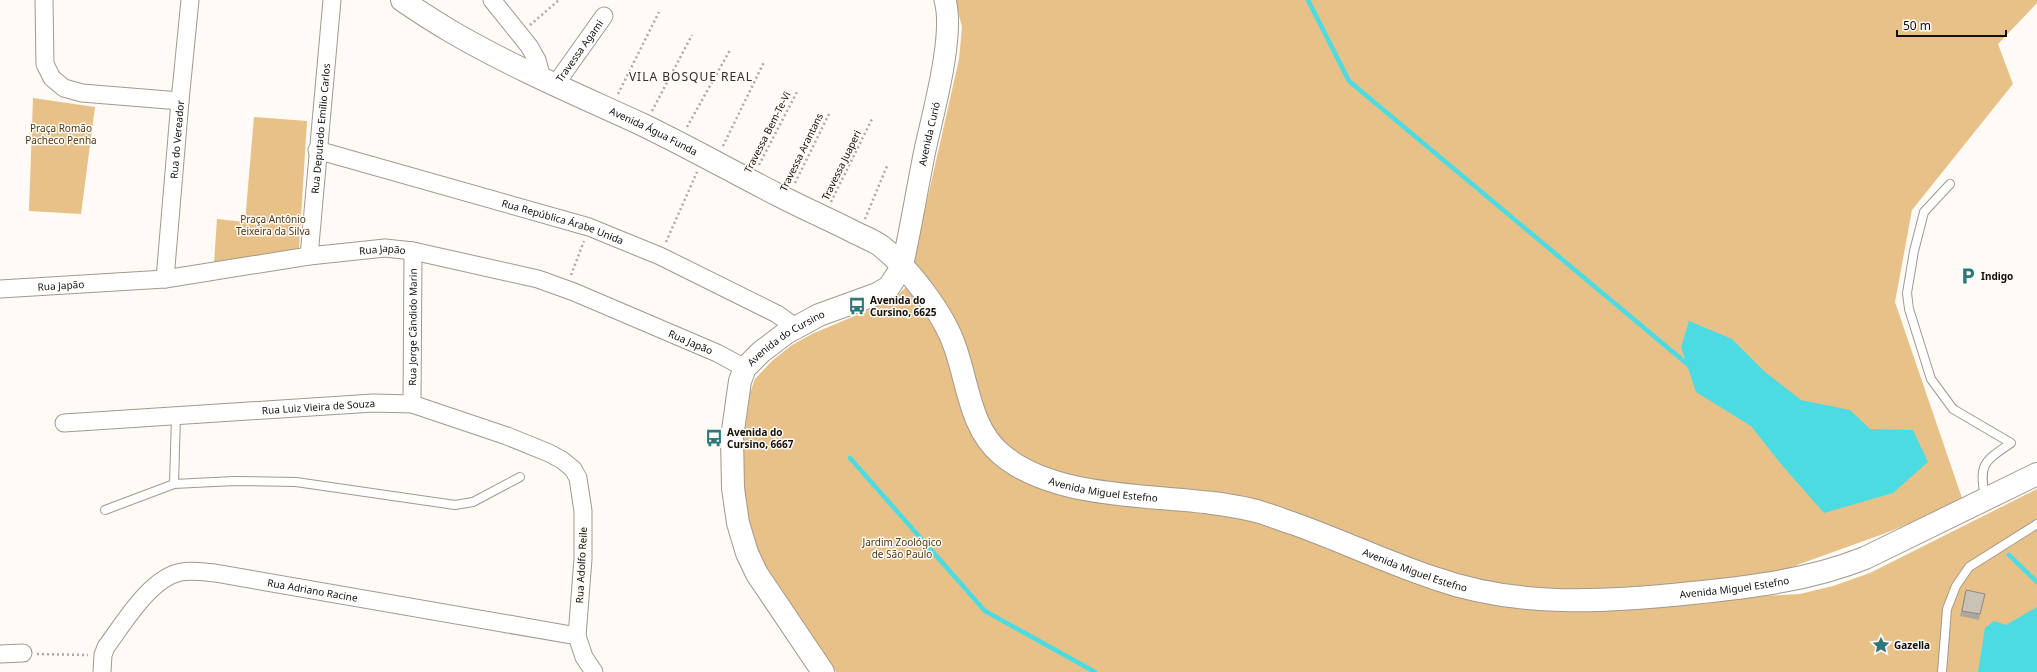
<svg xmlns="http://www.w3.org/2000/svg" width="2037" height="672" font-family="'Noto Sans',sans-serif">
	<rect width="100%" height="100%" fill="#fefaf5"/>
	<g fill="#e8c188">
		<polygon points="955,0 2037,0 2037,3 1998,44 2013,84 1912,210 1895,302 1963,501 1886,533 1797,565 1762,596 1800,594 1833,586 1870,573 2037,489 2037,672 836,672 765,570 752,535 744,501 743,445 750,393 755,379 773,360 792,345 814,333 893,300 908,285 959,59 962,27"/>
		<polygon points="33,98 95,107 81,214 29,211"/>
		<polygon points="254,117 307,121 299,249 214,263 217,219 245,222"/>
	</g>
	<g fill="#4bdbe1">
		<polygon points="1689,321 1732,339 1765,372 1801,400 1850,410 1870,429 1913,430 1928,462 1893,493 1824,513 1781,464 1751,426 1696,392 1681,347"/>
		<polygon points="2037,607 2037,672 1978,672 1985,628 1994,621 2006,625"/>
	</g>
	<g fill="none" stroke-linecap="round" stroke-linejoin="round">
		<g stroke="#4bdbe1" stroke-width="4.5">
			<polyline points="1308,0 1349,81 1692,368"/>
			<polyline points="850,458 985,611 1095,672"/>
			<polyline points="2009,555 2037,582"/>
		</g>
		<g stroke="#a1998d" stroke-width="10">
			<g id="service">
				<path d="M1950 184 1924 212 1914 251 1907 293 1909 309 1931 379 1953 409 2011 443C1983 462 1979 464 1985 498"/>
				<polyline points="174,484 234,481 296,482 455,505 473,502 520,477"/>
				<polyline points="105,510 174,484 176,416"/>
				<polyline points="1942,672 1947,609 1956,586 1969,567 2037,524"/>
			</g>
		</g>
		<g stroke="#a1998d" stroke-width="19">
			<g id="minor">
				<polyline points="44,0 45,64 52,78 64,88 82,93 180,101"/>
				<polyline points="492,0 529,46 537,60 542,78"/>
				<path id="s1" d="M555 85 604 16"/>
				<path id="s2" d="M317 150 589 227 660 256 777 314 795 327"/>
				<path id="s3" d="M309 256 332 0"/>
				<path id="s4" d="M165 279 180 101 190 0"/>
				<path id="s5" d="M0 289 165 279 309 256 385 248 413 251 538 279 574 292 717 353 745 368"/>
				<path id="s6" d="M412 404 413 251"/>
				<path id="s7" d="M64 423 373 403 412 404 507 436 549 453 562 460 573 469 578 478 583 511V559L577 636 584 657 594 672"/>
				<polyline points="0,654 23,653"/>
				<path id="s8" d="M102 672 103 655 106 647C124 623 150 578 181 572 192 570 204 572 215 573L577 636"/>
			</g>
		</g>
		<g stroke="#a1998d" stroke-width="23">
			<g id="tertiary">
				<path id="s9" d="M902 267C911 228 917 189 925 150 933 113 955 35 945 0"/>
			</g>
		</g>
		<g stroke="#a1998d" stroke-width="24">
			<g id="secondary">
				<path id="s10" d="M402 0C418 11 435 22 452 32 512 67 578 95 641 124 687 146 731 171 776 194 801 207 826 218 852 231 861 236 873 240 881 246 909 268 944 314 955 347 968 383 970 428 1001 454 1062 506 1176 491 1252 510 1266 513 1279 519 1292 523 1340 540 1386 562 1434 578 1518 608 1606 602 1692 593 1751 587 1810 580 1865 558L2037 474"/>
				<path id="s11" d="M823 672 757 574 747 553 738 523 733 488 732 437 740 381 745 368 761 352 786 333 819 315 877 294 889 287 902 267"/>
			</g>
		</g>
		<g stroke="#aca9a4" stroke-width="2.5" stroke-dasharray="2 3" stroke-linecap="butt">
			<polyline points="530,25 559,0"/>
			<polyline points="618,94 659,12"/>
			<polyline points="652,111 692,35"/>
			<polyline points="687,127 730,50"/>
			<polyline points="723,146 764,62"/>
			<polyline points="759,165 798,90"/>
			<polyline points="795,183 830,112"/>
			<polyline points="831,202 872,119"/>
			<polyline points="865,219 887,166"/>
			<polyline points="666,242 697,172"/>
			<polyline points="571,275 584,241"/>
			<polyline points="37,654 88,655"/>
		</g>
		<use href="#service" stroke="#fff" stroke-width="8"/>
		<use href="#minor" stroke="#fff" stroke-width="17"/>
		<use href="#tertiary" stroke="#fff" stroke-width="21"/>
		<use href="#secondary" stroke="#fff" stroke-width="22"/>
	</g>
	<polygon fill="#afa79d" points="1966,590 1980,614 1979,620 1960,616 1965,595"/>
	<polygon fill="#cbc2b6" stroke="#8e887f" points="1966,590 1985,594 1980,614 1962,611"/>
	<defs>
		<g id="parking-bare" transform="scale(1.38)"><path d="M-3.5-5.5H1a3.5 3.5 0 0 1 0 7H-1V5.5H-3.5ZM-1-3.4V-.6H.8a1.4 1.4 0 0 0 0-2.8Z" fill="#2e787b" stroke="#fefaf5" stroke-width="2.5" paint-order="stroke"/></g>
		<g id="bus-bare" transform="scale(1.38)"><path d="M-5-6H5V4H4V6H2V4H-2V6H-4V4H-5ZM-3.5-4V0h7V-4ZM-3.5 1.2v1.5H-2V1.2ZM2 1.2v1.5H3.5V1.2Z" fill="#2e787b" stroke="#fefaf5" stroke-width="2.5" paint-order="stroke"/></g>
		<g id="sight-bare" transform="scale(1.38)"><path d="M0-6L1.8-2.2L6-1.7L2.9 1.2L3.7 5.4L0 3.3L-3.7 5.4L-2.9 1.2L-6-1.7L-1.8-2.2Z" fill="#2e787b" stroke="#fefaf5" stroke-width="2.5" paint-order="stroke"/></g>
	</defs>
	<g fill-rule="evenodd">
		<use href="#parking-bare" x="1968" y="276"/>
		<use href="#bus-bare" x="857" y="306"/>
		<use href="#bus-bare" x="714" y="438"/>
		<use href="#sight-bare" x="1881" y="645"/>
	</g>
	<g text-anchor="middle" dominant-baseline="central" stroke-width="3" stroke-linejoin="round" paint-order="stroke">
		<g font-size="10" fill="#13100b" stroke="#fefaf5">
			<text stroke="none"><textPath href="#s1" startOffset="42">Travessa Agami</textPath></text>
			<text stroke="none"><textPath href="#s3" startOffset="128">Rua Deputado Emílio Carlos</textPath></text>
			<text stroke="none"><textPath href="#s10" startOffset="284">Avenida Água Funda</textPath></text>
			<text transform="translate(767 132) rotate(-63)">Travessa Bem-Te-Vi</text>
			<text stroke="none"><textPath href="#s9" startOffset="136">Avenida Curió</textPath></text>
			<text stroke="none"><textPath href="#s4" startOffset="140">Rua do Vereador</textPath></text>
			<text transform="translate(801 152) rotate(-64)">Travessa Arantans</text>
			<text transform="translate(841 165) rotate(-64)">Travessa Juaperi</text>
			<text stroke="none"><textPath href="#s2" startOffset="256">Rua República Árabe Unida</textPath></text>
			<text stroke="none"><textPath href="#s5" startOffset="385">Rua Japão</textPath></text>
			<text stroke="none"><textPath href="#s5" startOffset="61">Rua Japão</textPath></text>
			<text stroke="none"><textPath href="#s6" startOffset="77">Rua Jorge Cândido Marin</textPath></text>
			<text stroke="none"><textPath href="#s11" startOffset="381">Avenida do Cursino</textPath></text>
			<text stroke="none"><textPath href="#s5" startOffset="709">Rua Japão</textPath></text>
			<text stroke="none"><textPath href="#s7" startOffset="255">Rua Luiz Vieira de Souza</textPath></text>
			<text stroke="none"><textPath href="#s10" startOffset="894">Avenida Miguel Estefno</textPath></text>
			<text transform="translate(581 565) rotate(-87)">Rua Adolfo Reile</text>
			<text stroke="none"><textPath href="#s10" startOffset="1218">Avenida Miguel Estefno</textPath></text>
			<text stroke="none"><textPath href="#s10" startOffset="1542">Avenida Miguel Estefno</textPath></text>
			<text stroke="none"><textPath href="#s8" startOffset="267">Rua Adriano Racine</textPath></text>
		</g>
		<g font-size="10" fill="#4f3814" stroke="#fefaf5">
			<text x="61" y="128">Praça Romão<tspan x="61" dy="12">Pacheco Penha</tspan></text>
			<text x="273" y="219">Praça Antônio<tspan x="273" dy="12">Teixeira da Silva</tspan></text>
			<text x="902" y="542">Jardim Zoológico<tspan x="902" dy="12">de São Paulo</tspan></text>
		</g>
		<g font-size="10" font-weight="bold" fill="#13100b" stroke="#fefaf5" text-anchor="start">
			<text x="1981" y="276">Indigo</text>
			<text x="870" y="300">Avenida do<tspan x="870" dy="12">Cursino, 6625</tspan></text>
			<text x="727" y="432">Avenida do<tspan x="727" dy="12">Cursino, 6667</tspan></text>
			<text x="1894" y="645">Gazella</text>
		</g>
		<g font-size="12" letter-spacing="1" fill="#332c23" stroke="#fefaf5">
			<text x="691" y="76">VILA BOSQUE REAL</text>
		</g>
	</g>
	<path d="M1897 30v6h109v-6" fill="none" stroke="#13100b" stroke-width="2"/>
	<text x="1903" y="30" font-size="12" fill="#13100b" stroke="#fefaf5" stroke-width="3" paint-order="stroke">50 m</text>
</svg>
